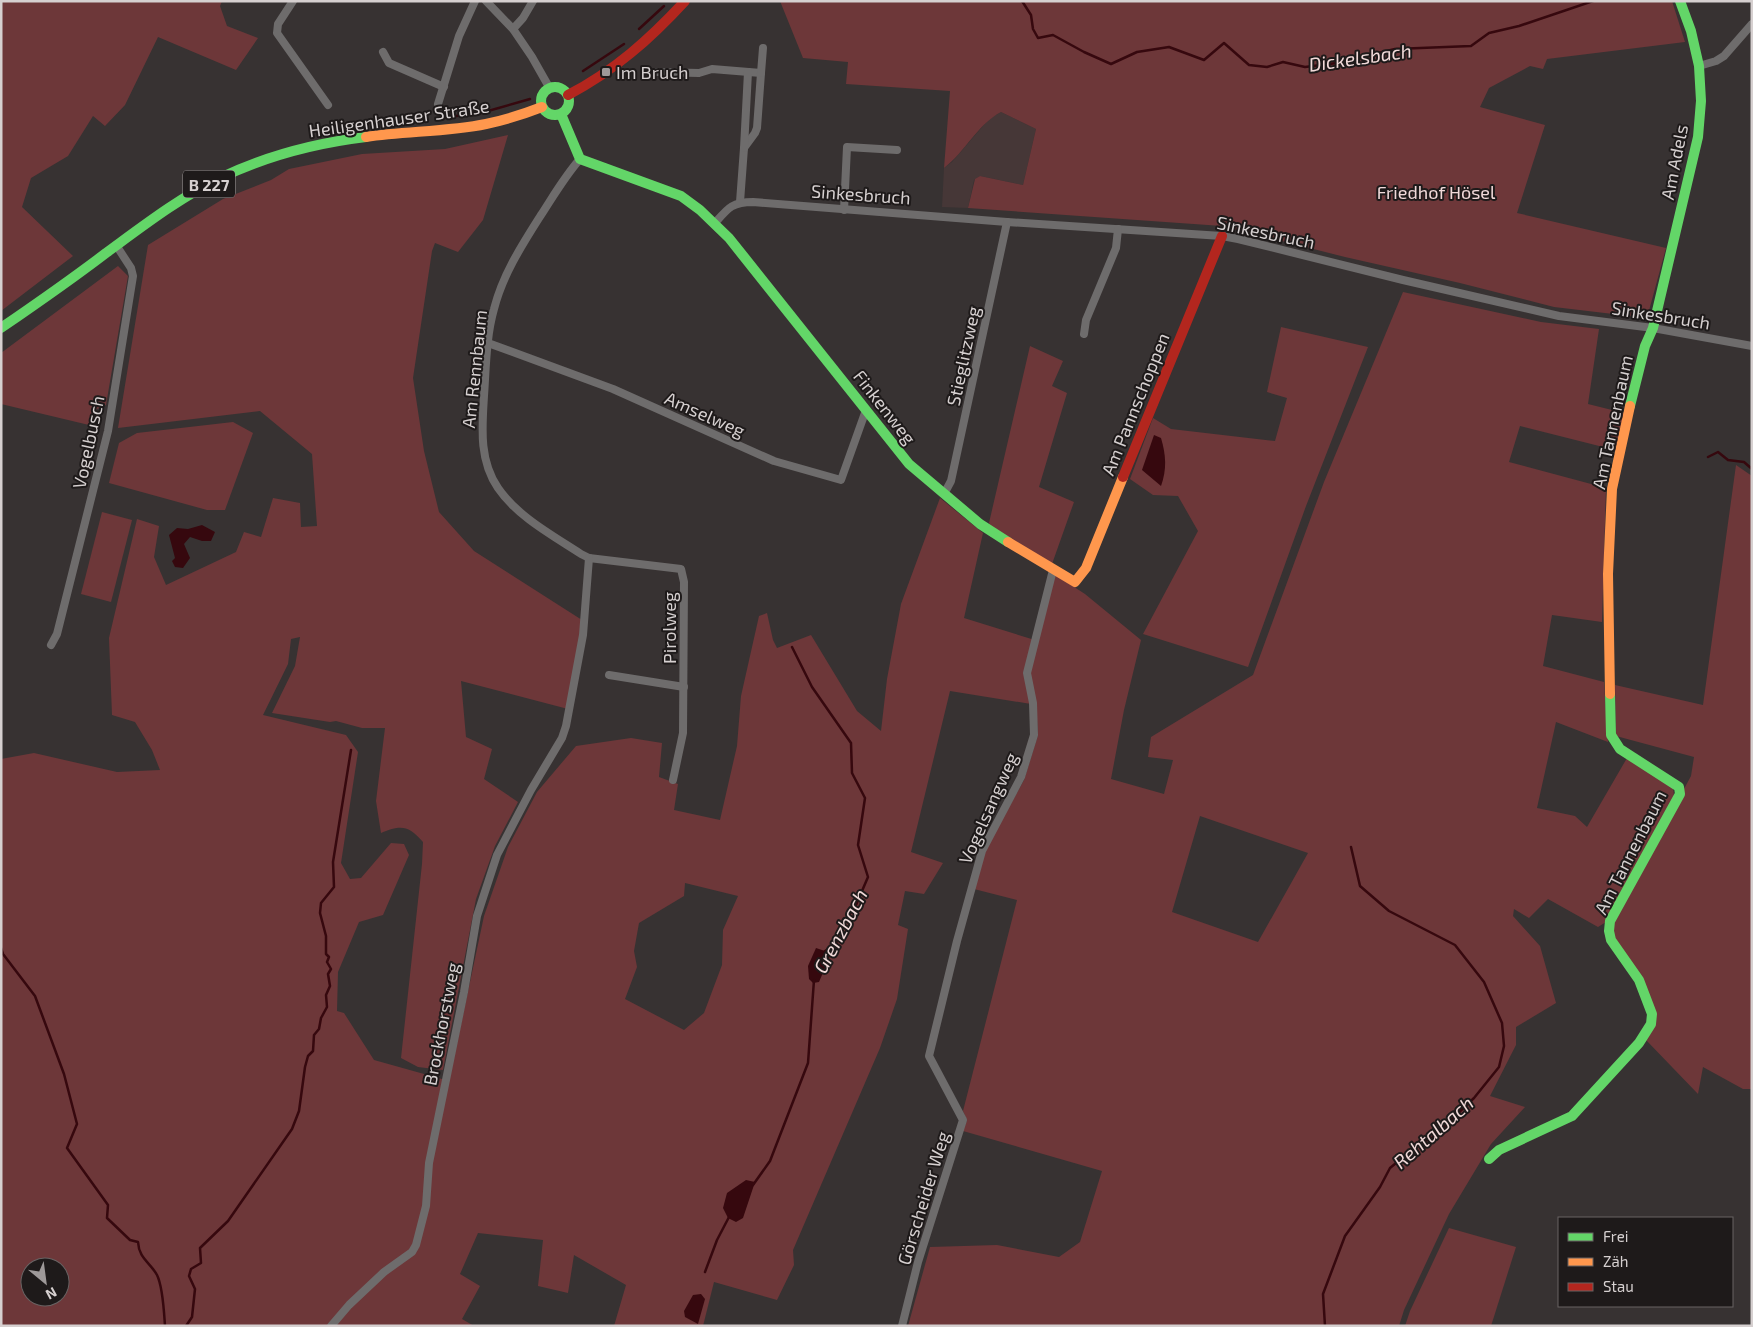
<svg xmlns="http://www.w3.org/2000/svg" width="1753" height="1327" font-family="'Exo 2',sans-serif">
	<rect width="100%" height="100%" fill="#373232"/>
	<polygon fill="#463737" points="1001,112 1036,129 1023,185 980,176 974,180 968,208 942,207 944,168 952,162 989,119"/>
	<g fill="#6d3739" fill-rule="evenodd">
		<polygon points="1,1 222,1 220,6 227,26 258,38 236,70 158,37 125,105 105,126 93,116 68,156 31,178 22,207 73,256 1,311"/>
		<path d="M780 1H1672L1685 42 1547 59 1543 69 1530 66 1489 88 1480 107 1545 125 1517 213 1666 248 1647 318 1554 307 1460 283 1345 257 1222 226 968 208 975 179 980 176 1023 185 1036 129 1001 112C977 125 966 151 944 168L950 91 846 84 848 62 803 58Z"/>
		<path d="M508 135 483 220 458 252 435 243 432 251 413 378 424 451 439 512 474 551 582 620 568 709 461 681 466 737 492 749 484 779 518 802 495 846 476 899 443 1070 418 1067 401 1058 422 864 423 842C408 825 401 825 381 833L376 801 385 728H362L336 721 330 722 272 713 295 666 300 637 291 639 288 664 263 715 346 735 358 752 341 863 350 879 361 878 391 843 404 844 409 855 383 915 359 922 338 972 337 1011 344 1013 374 1060 449 1081 484 916 508 847 537 792 576 746 631 738 662 743 659 777 678 784 674 810 720 820 737 746 741 696 759 616 767 613 773 640 777 648 811 635 857 711 881 731 887 679 901 604 940 498 983 533 964 618 1038 641 1054 574 1085 594 1141 640 1124 710 1111 779 1164 794 1173 760 1148 757 1151 737 1253 675 1324 482 1403 292 1541 322 1599 329 1588 404 1624 413 1615 450 1520 426 1509 462 1606 488 1602 622 1552 615 1543 666 1604 682 1608 742 1556 722 1537 808 1575 816 1587 827 1627 758 1673 788 1674 796 1606 922 1598 927 1548 899 1529 918 1514 909 1513 916 1540 946 1556 1003 1516 1027V1045L1490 1096 1525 1107 1491 1144 1449 1214 1404 1310 1399 1326H908L930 1247 997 1245 1059 1257 1080 1242 1102 1171 963 1131 967 1120 963 1111 1017 900 974 889 984 852 1024 780 1038 735 1036 703 1031 704 950 691 911 852 943 863 924 894 905 891 898 925 908 929 897 999 880 1048 793 1250 794 1265 777 1300 714 1282 703 1326H614L626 1285 574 1255 568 1293 538 1286 543 1240 478 1233 460 1274 480 1286 462 1319 474 1326H1V759L34 753 117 772 160 770 152 750 135 722 112 715 109 638 137 519 159 526 154 557 166 585 236 552 244 532 261 537 273 498 300 503 301 527 317 526 312 454 260 411 118 428 148 245 223 199 271 180 289 169 362 154 445 149ZM1200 816 1308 853 1258 942 1172 912ZM685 883 738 896 723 930 722 965 704 1013 684 1030 625 999 637 967 634 951 639 923 684 896ZM30 1267H60V1297H30Z"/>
		<polygon points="118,266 128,276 106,405 95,410 89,425 1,404 1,353"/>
		<polygon points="1281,327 1368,347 1306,506 1248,667 1143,634 1198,531 1178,496 1153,495 1130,479 1153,418 1171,429 1275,441 1287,398 1267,392"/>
		<polygon points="1030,346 1063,361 1052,386 1067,393 1039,487 1074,502 1052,564 990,526 989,523"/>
		<polygon points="233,422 253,433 225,510 207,510 109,483 119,443 137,433"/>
		<polygon points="1736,465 1752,476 1752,1089 1743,1089 1703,1067 1698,1094 1646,1040 1654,1019 1617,947 1612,930 1616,915 1691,776 1694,757 1616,736 1615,685 1703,705"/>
		<polygon points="102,512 132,520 111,602 81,594"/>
		<polygon points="1449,1228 1516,1247 1491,1326 1405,1326 1410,1311"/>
	</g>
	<g fill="#36080e">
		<path d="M1154 435 1161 438C1166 455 1167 469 1161 486L1142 470Z"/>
		<polygon points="202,525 215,532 211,541 202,541 190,537 184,544 190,558 183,568 175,567 172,561 175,558 169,535 177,528 188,529"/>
		<polygon points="816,948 825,951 830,956 819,982 813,983 809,979 808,966"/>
		<polygon points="746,1180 755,1182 743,1218 736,1222 728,1218 723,1208 727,1193"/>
		<polygon points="701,1294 705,1299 698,1324 685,1317 684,1311 693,1295"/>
	</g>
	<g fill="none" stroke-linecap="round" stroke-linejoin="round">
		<g stroke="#36080e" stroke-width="2.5">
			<polyline points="1022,1 1031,15 1033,29 1038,38 1053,35 1084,52 1111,64 1137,52 1169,47 1204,60 1224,43 1249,65 1267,67 1283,62 1305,67 1337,63 1395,49 1471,46 1489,33 1519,26 1593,1"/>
			<polyline points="639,29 664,6"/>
			<polyline points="583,71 624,44"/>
			<polyline points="440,118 481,113 530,99"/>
			<polyline points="1708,457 1718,452 1728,460 1744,462 1752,469"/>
			<polyline points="792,647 812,687 851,743 852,773 865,798 858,845 868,877 856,905 840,928 836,944 825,951 824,954"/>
			<path d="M1 948 3 954 35 996 64 1074 77 1124 67 1148 108 1205 107 1218 130 1240 138 1242C139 1259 150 1262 157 1275 163 1287 164 1312 165 1326"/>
			<polyline points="753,1185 770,1161 808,1063 814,980"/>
			<polyline points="705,1272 717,1240 729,1217"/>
			<polyline points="186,1326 192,1317 195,1289 189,1276 191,1269 201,1263 200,1248 228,1221 292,1129 299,1111 305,1067 308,1056 313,1051 314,1035 319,1029 321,1018 327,1007 326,995 330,986 328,974 331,969 327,962 329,957 326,954 326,936 320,913 321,903 334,887 333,862 351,750"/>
			<polyline points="1325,1326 1323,1294 1345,1236 1380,1187 1390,1168 1418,1145 1433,1137 1474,1098 1499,1067 1504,1046 1502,1023 1484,982 1455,945 1389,911 1360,886 1351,847"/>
		</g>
		<g stroke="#6e6c6c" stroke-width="8">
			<polyline points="293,1 278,24 277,33 328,105"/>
			<polyline points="486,1 513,29 532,57 549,87"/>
			<polyline points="513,29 523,18 533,1"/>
			<polyline points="383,52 389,63 444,87"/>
			<polyline points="1699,66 1716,61 1724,56 1752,24"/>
			<polyline points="656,72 699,73 712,69 761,73 757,128 755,133 744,148 740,202"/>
			<polyline points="761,73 763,48"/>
			<polyline points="438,104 459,36 475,1"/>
			<polyline points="744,148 748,72"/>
			<path d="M580 159C565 176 554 195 541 215 522 245 503 274 494 309 486 337 486 368 484 396 482 428 479 460 498 488 518 517 552 535 581 554L589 558 681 569 684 582 683 733 673 780"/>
			<polyline points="844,210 847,147 897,150"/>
			<path d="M715 223C728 208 732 202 753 202L1007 222 1222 236 1238 239 1403 280 1559 316 1653 328 1752 346"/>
			<polyline points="1084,334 1086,320 1116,248 1118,229"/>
			<polyline points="488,343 613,389 774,461 841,480 866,410"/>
			<polyline points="944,494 951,481 1007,222"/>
			<polyline points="51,645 57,634 108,431 133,276 131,268 116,245"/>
			<polyline points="609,675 684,687"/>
			<polyline points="331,1326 349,1305 384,1272 412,1252 416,1245 426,1206 429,1163 464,992 477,916 497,855 531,790 562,738 566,726 583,635 589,558"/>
			<polyline points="902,1326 918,1262 963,1120 929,1056 957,941 982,851 1021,777 1034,735 1033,703 1027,673 1053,570"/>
		</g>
		<g stroke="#63d668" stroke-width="10">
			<circle cx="555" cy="101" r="14"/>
			<polyline points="561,114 580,159 681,196 700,210 729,238 909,464 980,524 1008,542"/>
			<path d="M1 328C36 304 72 279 106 253 143 226 179 198 220 178 266 156 316 143 366 137"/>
			<polyline points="1630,406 1645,346 1653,328 1698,137 1701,101 1699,66 1691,31 1680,1"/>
			<polyline points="1489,1159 1499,1150 1572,1116 1639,1043 1651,1024 1652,1014 1639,980 1611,940 1609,931 1610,921 1680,794 1679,787 1620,749 1611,735 1610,694"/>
		</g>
		<g stroke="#ff974d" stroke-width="10">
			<path d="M366 137C406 131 447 132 486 124 505 120 524 114 542 107"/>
			<polyline points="1008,542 1075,582 1086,568 1123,477"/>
			<polyline points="1610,694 1608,574 1612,489 1630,406"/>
		</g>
		<g stroke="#b3261e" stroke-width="10">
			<path d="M568 95C614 71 650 39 685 1"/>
			<polyline points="1123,477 1222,236"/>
		</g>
	</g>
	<rect fill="#9e9999" stroke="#1e1a1a" stroke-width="2" x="601" y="67" width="10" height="10" rx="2.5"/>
	<g text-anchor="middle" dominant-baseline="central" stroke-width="4" stroke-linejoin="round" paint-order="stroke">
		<rect fill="#1e1a1a" stroke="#9f9999" stroke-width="1" x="183" y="170.5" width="52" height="27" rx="4"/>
		<g font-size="16" font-weight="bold" fill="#d6d0d0">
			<text x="209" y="184">B 227</text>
		</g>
		<g font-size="18" fill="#d6d0d0" stroke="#1e1a1a" text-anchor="start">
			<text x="616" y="72">Im Bruch</text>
		</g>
		<g font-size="18" fill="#d6d0d0" stroke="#1e1a1a">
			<text transform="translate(399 118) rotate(-8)">Heiligenhauser Straße</text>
			<text transform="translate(1674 162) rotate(-79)">Am Adels</text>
			<text transform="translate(861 194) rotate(4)">Sinkesbruch</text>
			<text transform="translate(1266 232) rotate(12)">Sinkesbruch</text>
			<text transform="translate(1661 315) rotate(9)">Sinkesbruch</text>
			<text transform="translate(963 356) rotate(-78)">Stieglitzweg</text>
			<text transform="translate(474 369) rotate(-84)">Am Rennbaum</text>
			<text transform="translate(1135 404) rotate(-68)">Am Pannschoppen</text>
			<text transform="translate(885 407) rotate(52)">Finkenweg</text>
			<text transform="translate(705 414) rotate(24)">Amselweg</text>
			<text transform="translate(1612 422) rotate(-78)">Am Tannenbaum</text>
			<text transform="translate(88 442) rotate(-78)">Vogelbusch</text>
			<text transform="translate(669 628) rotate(-90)">Pirolweg</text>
			<text transform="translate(988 808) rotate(-66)">Vogelsangweg</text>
			<text transform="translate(1630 852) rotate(-63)">Am Tannenbaum</text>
			<text transform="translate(441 1024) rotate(-79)">Brockhorstweg</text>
			<text transform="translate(923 1198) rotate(-73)">Görscheider Weg</text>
		</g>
		<g font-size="18" fill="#f0d9d9" stroke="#1e1a1a">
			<text x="1436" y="192">Friedhof Hösel</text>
		</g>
		<g font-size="19" font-style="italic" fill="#f1dad9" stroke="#1e1a1a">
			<text transform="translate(1360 57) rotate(-8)">Dickelsbach</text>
			<text transform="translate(840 931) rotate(-62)">Grenzbach</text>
			<text transform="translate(1433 1132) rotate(-41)">Rehtalbach</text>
		</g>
	</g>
	<rect width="1753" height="1327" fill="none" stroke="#d6d0d0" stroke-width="5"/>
	<rect x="1558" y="1217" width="175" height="90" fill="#1e1a1a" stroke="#686363"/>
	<rect x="1568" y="1233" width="25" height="8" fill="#63d668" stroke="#686363"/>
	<text x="1603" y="1242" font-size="15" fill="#d6d0d0">Frei</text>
	<rect x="1568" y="1258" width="25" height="8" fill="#ff974d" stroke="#686363"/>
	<text x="1603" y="1267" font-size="15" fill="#d6d0d0">Zäh</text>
	<rect x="1568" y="1283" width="25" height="8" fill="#b3261e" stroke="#686363"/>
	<text x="1603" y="1292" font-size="15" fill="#d6d0d0">Stau</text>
	<g transform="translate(45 1282) rotate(151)"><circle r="24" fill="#1e1a1a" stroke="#686363"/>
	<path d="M0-4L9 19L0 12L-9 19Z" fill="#9e9999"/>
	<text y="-8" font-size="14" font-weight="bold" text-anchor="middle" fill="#d6d0d0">N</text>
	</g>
</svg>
